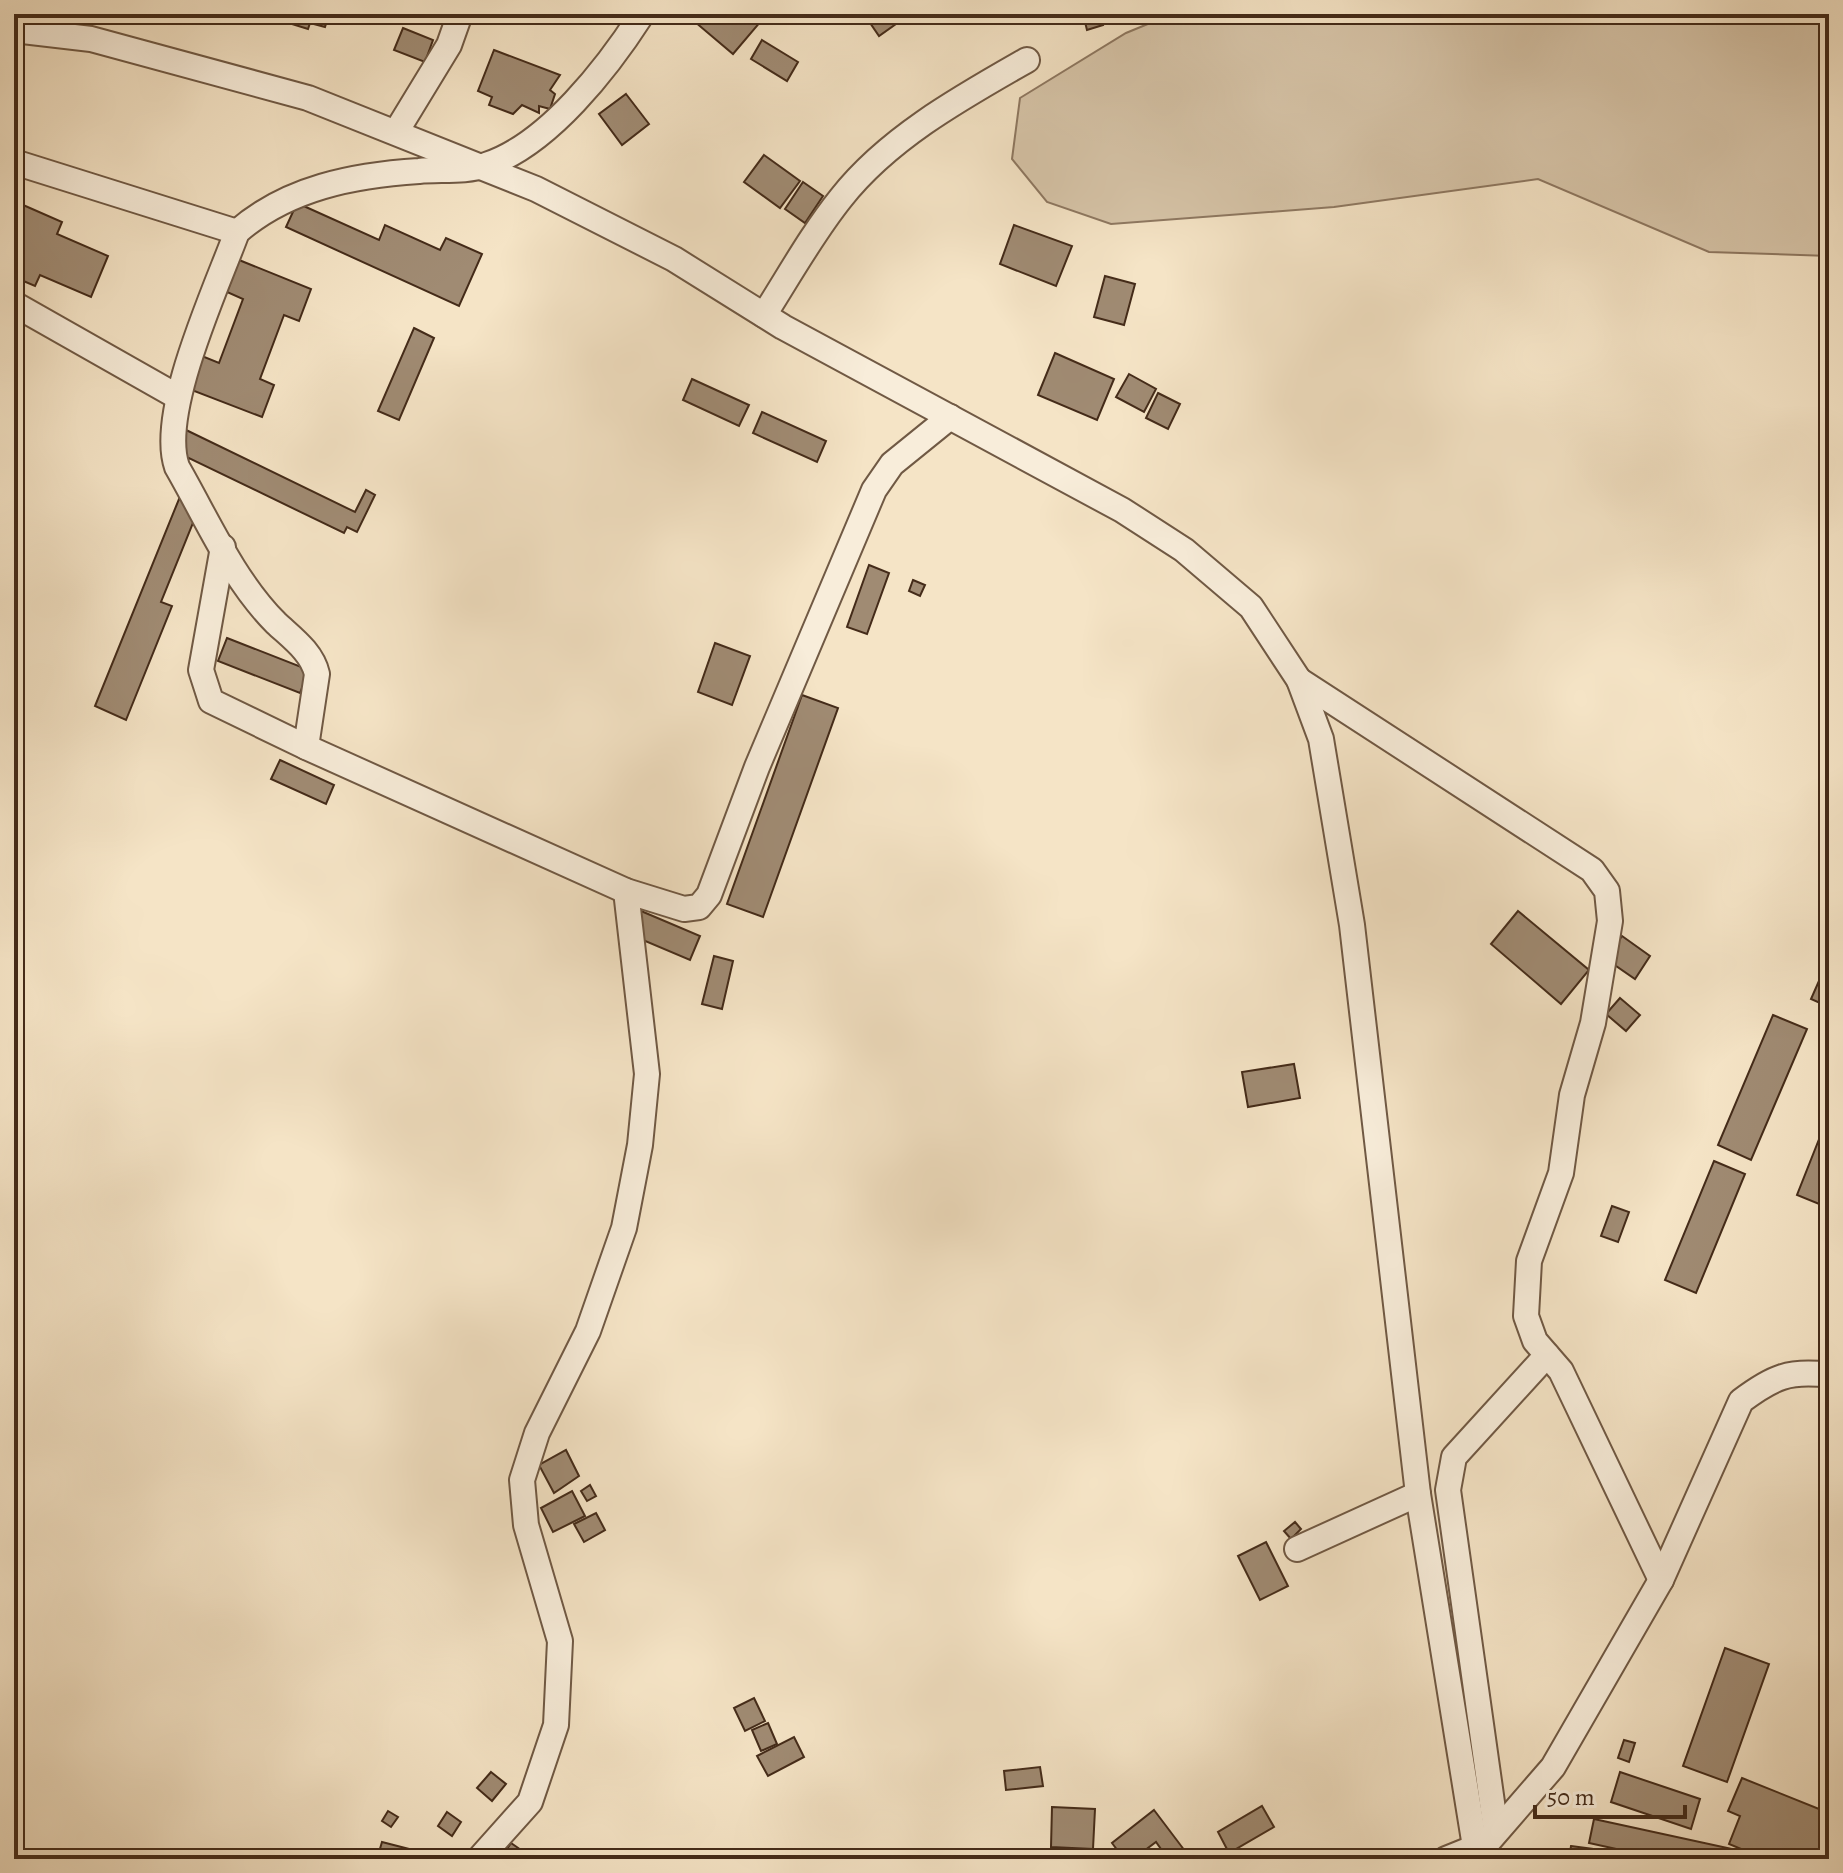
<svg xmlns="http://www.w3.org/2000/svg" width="1843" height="1873" font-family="Alegreya,serif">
	<rect width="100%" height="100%" fill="#f5e4c6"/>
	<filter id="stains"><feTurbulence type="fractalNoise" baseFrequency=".0025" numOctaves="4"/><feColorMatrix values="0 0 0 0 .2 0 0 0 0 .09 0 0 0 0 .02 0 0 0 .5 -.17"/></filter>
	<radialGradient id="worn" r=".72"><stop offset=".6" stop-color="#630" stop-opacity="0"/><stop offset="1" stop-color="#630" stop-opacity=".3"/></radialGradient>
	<polygon fill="#d7c5a9" stroke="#8e7861" stroke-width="2" points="1172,14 1829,14 1829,256 1709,252 1538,179 1334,207 1111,224 1047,202 1012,159 1020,98 1126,33"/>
	<g fill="#a08b73" stroke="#442b19" stroke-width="2">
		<polygon points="277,14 329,14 325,27 310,23 308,29 276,19"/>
		<polygon points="702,14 767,14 733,54 695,22"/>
		<polygon points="864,14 910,14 879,36"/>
		<polygon points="1083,14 1100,14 1103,25 1087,30"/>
		<polygon points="403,28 433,40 425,62 394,50"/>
		<polygon points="762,40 798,62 787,81 751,59"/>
		<polygon points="494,50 560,75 550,90 555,94 550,109 539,106 539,113 522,105 513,114 489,105 492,97 478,91"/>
		<polygon points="626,94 649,124 622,145 599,114"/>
		<polygon points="764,155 800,181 780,208 744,182"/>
		<polygon points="803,182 823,196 805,223 785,209"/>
		<polygon points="14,201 62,222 57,234 108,256 91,297 40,275 35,286 14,277"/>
		<polygon points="297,203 379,240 385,225 440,250 446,238 482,254 459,306 286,227"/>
		<polygon points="1014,225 1072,246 1056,286 1000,264"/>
		<polygon points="239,260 311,289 299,321 284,315 260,379 274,385 262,417 189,389 202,356 219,363 243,299 227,292"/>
		<polygon points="1105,276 1135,284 1124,325 1094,317"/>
		<polygon points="414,328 434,338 399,420 378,411"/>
		<polygon points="1055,353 1114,379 1097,420 1038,395"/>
		<polygon points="1129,374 1156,389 1144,412 1116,397"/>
		<polygon points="692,379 749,405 739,426 683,400"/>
		<polygon points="1158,393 1180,404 1168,429 1146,418"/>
		<polygon points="762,412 826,441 817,462 753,433"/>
		<polygon points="184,429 355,512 366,490 375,495 357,532 347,527 344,533 189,458 186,465"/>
		<polygon points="179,499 199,508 161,602 172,606 126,720 95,706"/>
		<polygon points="869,565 889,573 867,634 847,627"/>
		<polygon points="913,580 925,585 920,596 909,591"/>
		<polygon points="227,638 309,670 300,693 218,661"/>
		<polygon points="715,643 750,656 732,705 698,692"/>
		<polygon points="802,695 838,708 763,917 727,904"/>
		<polygon points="280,760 334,785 326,804 271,779"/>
		<polygon points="641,911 700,936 690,960 631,935"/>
		<polygon points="1518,911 1589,970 1561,1004 1491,944"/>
		<polygon points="1622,936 1650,956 1635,979 1606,959"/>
		<polygon points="714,956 733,961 722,1009 702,1004"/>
		<polygon points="1826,965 1829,967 1829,1007 1811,999"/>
		<polygon points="1620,998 1640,1015 1626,1031 1606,1014"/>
		<polygon points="1773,1015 1807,1029 1751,1160 1718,1145"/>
		<polygon points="1294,1064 1300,1098 1248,1107 1242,1072"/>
		<polygon points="1829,1114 1829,1208 1797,1195"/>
		<polygon points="1714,1161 1745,1174 1696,1293 1665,1280"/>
		<polygon points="1612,1206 1629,1212 1618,1242 1601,1236"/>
		<polygon points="566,1450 579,1476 554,1493 539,1465"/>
		<polygon points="590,1485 596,1496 587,1501 581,1491"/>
		<polygon points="572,1491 585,1516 553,1532 541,1508"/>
		<polygon points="596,1513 605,1530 584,1542 574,1524"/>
		<polygon points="1295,1522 1301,1529 1291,1539 1284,1531"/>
		<polygon points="1266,1542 1288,1586 1260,1600 1238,1556"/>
		<polygon points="1725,1648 1769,1664 1727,1782 1683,1766"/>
		<polygon points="754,1698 765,1721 745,1731 734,1708"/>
		<polygon points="768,1723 777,1744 761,1751 752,1730"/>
		<polygon points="794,1737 804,1757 768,1776 757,1756"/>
		<polygon points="1624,1740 1635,1743 1629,1762 1618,1758"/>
		<polygon points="1040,1767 1043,1786 1006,1790 1004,1771"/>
		<polygon points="491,1772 506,1784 492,1801 477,1788"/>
		<polygon points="1620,1772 1700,1799 1691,1829 1611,1802"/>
		<polygon points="1742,1778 1829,1813 1829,1853 1825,1851 1821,1859 1765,1859 1729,1844 1740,1816 1728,1811"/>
		<polygon points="1262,1806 1274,1827 1229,1853 1218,1832"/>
		<polygon points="1052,1807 1095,1809 1093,1849 1051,1847"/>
		<polygon points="1154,1810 1185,1851 1168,1859 1156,1842 1140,1854 1144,1859 1124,1859 1112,1843"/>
		<polygon points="388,1811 398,1817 391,1827 382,1821"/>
		<polygon points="447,1812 461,1822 452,1836 438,1826"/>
		<polygon points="1594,1819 1732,1849 1730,1859 1662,1859 1589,1843"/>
		<polygon points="382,1842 417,1851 415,1859 377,1859"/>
		<polygon points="511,1843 534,1859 500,1859"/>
		<polygon points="1571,1846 1602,1850 1601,1859 1569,1859"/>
		<polygon points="819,1850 848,1851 847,1859 819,1859"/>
	</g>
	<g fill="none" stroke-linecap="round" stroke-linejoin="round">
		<g stroke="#705944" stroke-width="28">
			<g id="minor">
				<path d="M642 14C608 67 548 145 486 165 466 172 440 169 419 171 354 175 287 188 237 232 216 289 158 413 177 467 207 519 233 580 276 623 292 638 312 652 317 674L306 747 626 891 684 909 699 907 709 895 757 767 874 490 892 464 950 417"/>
				<polyline points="14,30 91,39 308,98 536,189 674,259 783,327 1122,510 1184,550 1251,607 1299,680 1321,739 1352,925 1418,1494 1477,1859"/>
				<polyline points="396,132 449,45 460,14"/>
				<polyline points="14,162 237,232"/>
				<polyline points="14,304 178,397"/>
				<path d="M764 315C789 276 812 234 841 198 888 138 962 97 1027 60"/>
				<polyline points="223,547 201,670 211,701 306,747"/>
				<polyline points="1299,680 1592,870 1607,891 1610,921 1593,1023 1572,1095 1561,1173 1529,1261 1526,1316 1535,1341 1561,1371 1661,1580"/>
				<polyline points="1297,1549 1418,1494"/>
				<polyline points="1496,1831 1448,1490 1454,1457 1547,1355"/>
				<polyline points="479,1859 530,1802 556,1725 560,1641 526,1525 522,1480 537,1433 588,1331 624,1228 640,1145 647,1074 626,891"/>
				<path d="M1446 1859 1488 1842 1553 1767 1661 1580 1741 1401C1773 1377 1789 1370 1829 1375"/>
			</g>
		</g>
		<use href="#minor" stroke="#f8edda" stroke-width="24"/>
	</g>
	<rect width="1843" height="1873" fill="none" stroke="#f5e4c6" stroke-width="48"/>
	<rect x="16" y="16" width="1811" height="1841" fill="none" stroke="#442b19" stroke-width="4"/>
	<rect x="24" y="24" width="1795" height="1825" fill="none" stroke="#442b19" stroke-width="2"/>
	<path d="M1535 1805v12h150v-12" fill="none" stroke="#442b19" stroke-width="4"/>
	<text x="1547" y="1805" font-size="24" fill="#442b19" stroke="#f8edda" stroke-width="6" paint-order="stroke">50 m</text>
	<rect width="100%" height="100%" filter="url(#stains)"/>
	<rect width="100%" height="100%" fill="url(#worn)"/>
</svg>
